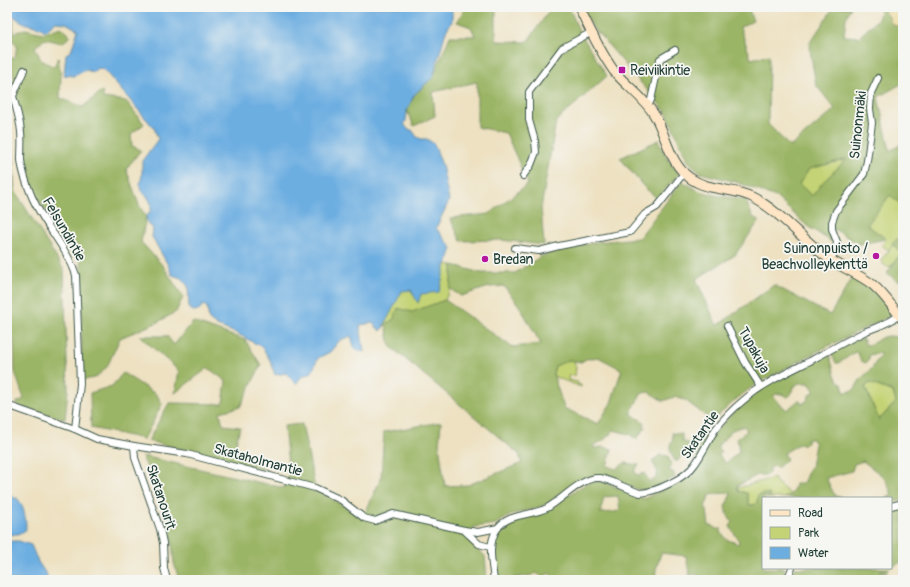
<svg xmlns="http://www.w3.org/2000/svg" width="910" height="587" font-family="Pangolin,sans-serif">
	<rect width="100%" height="100%" fill="#f6f6f2"/>
	<filter id="ink" filterUnits="userSpaceOnUse"><feTurbulence type="fractalNoise" baseFrequency=".025" numOctaves="2"/><feDisplacementMap in="SourceGraphic" scale="8" xChannelSelector="R" yChannelSelector="G"/><feConvolveMatrix kernelMatrix="1 2 1 2 8 2 1 2 1" color-interpolation-filters="sRGB"/></filter>
	<filter id="wash" filterUnits="userSpaceOnUse"><feTurbulence type="fractalNoise" baseFrequency=".012" numOctaves="4" result="noise"/><feDisplacementMap in="SourceGraphic" scale="16" xChannelSelector="R" yChannelSelector="G"/><feGaussianBlur stdDeviation="0.9" result="paint"/><feColorMatrix in="noise" values="0 0 0 0 0 0 0 0 0 0 0 0 0 0 0 0 0 1.4 0 .05"/><feComposite in="paint" operator="in"/></filter>
	<g filter="url(#wash)">
		<rect width="100%" height="100%" fill="#ede1c1"/>
		<g fill="#c4d375" stroke="#728854">
			<polygon points="848,159 823,182 812,197 799,184 809,169"/>
			<polygon points="890,195 903,206 903,233 888,250 882,245 886,239 867,225"/>
			<polygon points="893,245 902,252 891,266 887,267 883,264 882,259"/>
			<polygon points="433,263 453,265 450,289 445,300 393,320 386,324 381,331 372,323 369,323 373,312"/>
			<polygon points="567,360 574,361 576,367 575,376 569,375 568,380 578,382 577,384 581,385 581,387 555,377 553,374 555,366"/>
			<polygon points="870,383 893,392 896,402 879,420 865,387"/>
			<polygon points="774,478 776,482 791,495 784,498 771,498 769,494 754,505 749,505 747,493 738,491 737,488"/>
		</g>
		<g fill="#9bb566" stroke="#5d794d" fill-rule="evenodd">
			<polygon points="463,7 496,7 496,41 527,42 552,7 569,7 579,31 607,76 556,121 541,208 544,245 501,240 461,241 450,218 489,214 528,184 506,133 477,127 477,82 433,92 435,116 414,126 407,111 414,95 433,77 450,36 475,36 471,27 457,22 463,12"/>
			<path d="M582 7H748L753 21 740 27 751 59 769 55 768 124 790 147 835 109 816 85 809 44 834 7H851L846 18 844 36 859 37 879 18 880 7H889H887L894 25 903 28V83L878 97 890 151 903 143V206L890 195 867 225 886 239 859 244 829 226 832 242 806 225 776 197 736 182 701 173 688 161 666 112 593 27ZM847 159 823 182 812 196 799 184 809 169Z"/>
			<polygon points="7,16 13,20 14,33 25,29 43,33 61,27 71,36 62,43 45,39 35,47 41,60 54,67 58,58 61,75 60,98 83,107 102,91 103,98 126,101 144,124 131,134 132,146 141,150 126,169 139,205 146,217 141,242 163,266 183,297 176,312 156,323 120,338 107,367 95,378 82,380 81,263 28,184 19,120 12,88 14,77 7,61 15,57 17,45 7,36"/>
			<path d="M659 140C663 154 669 162 680 173L657 198 644 187 620 158Z"/>
			<polygon points="7,148 12,148 15,191 64,270 68,390 65,419 22,408 16,403 24,399 15,372 14,341 7,331"/>
			<path d="M682 181 699 191 719 196 746 200 752 216 759 221 735 255 696 279 717 326 774 285 830 315 853 277C864 282 892 303 890 316L816 352 753 386 739 397 714 419 711 420 685 400 674 397 663 401 649 392 642 393 632 410V415L644 422 645 428 636 439 629 434 613 430C609 437 602 442 594 445L593 448 602 447 612 449 607 466 616 469 625 463 639 465 634 471 638 476 644 473 650 482 656 478 658 472 652 461 660 455 668 456 672 467 668 470 673 472 675 477 654 488 644 490 636 489 601 475 592 476 551 502 537 508 513 514 496 524 474 527 471 544 485 556 487 580H179L174 563 171 533 161 499 142 456 284 488 289 474 284 426 302 424 315 488 363 518 381 478 384 432 441 422 439 445 445 486 468 485 522 463 519 454 390 346 386 324 393 320 398 308 412 312 445 300 512 347 541 344 520 307 504 286 489 287 461 296 450 289 453 265 481 273H515L540 257 558 250 597 242 639 238ZM598 357 621 369V372L611 403 598 424 564 408 553 374 555 366 569 360 581 362 586 359Z"/>
			<polygon points="903,233 903,280 897,281 887,273 902,252 892,244"/>
			<polygon points="193,322 245,340 261,365 240,407 220,412 223,425 240,427 234,451 269,471 148,441 169,403 223,404 226,381 208,368 175,393 179,371 140,336 167,336 174,345"/>
			<path d="M902 331 903 332V500L891 502V498H885L892 494 885 478 863 461 854 464 852 471 826 478 835 496 845 498H784C791 495 794 492 795 484L803 483C806 478 807 471 811 467L815 444 812 439H807V442L805 444H799L784 453 787 459 777 468 774 466 770 468 769 473 765 475H757L737 486 738 491 747 493 749 505H754L757 502 758 495 762 494H769L771 498H763V568H784L783 569 792 578 795 568H890L887 571 881 570 880 572 887 574 889 580H709L694 574 690 577 686 556 661 553 656 569 655 580H554L550 573 543 577 536 573 529 576 512 578 511 580H498L493 548 497 534 506 523 517 518 538 515 587 483 595 481H602L644 499 684 478 716 431 739 406 762 388 827 355 830 357 835 375 838 381 842 384 844 392H849L854 390 860 380 873 367 880 355V353L869 355V360L866 363 861 361 858 353 855 352 839 363H836L832 355V352L855 340 863 339 866 345C880 343 878 333 897 337ZM799 383H809L814 390V392L809 395 808 400 802 404 799 400 787 410 779 403 773 396C779 392 782 394 787 397 792 396 792 391 793 387ZM870 383 893 392 896 402 879 420 865 387ZM744 426 747 431 737 438 739 452 726 463 724 462 719 455 721 452 717 447 732 430ZM731 492 730 496 725 507 728 516 733 522 730 526C732 531 739 539 739 543L737 544 735 542 727 540 721 532V528L719 530 712 526H709L707 510 705 507 710 495ZM618 496 620 510 615 512 600 513 604 497Z"/>
			<polygon points="123,373 157,395 162,404 144,439 91,428 90,393 112,386"/>
			<path d="M705 426 706 427V432L708 435C704 443 700 458 691 457L687 450 684 449 678 461H675C671 454 667 446 673 440L672 433 682 434V440L684 442 697 446 701 439V433Z"/>
			<polygon points="903,506 903,561 891,567 891,509"/>
		</g>
		<polygon fill="#eeda9e" stroke="#868c69" points="887,7 903,7 903,28 894,25 890,22 890,18 884,11"/>
		<g fill="#6daee1" stroke="#46768a">
			<path d="M7 7H452V21L446 31 433 77 414 95 407 110 406 121 404 123C406 127 407 130 412 130L417 137 421 139H427L434 144 442 165 449 201 436 228 452 248 448 261 446 264 439 292 421 294 418 303 411 290 402 291 381 331 372 323 360 325 364 352 355 350 351 336 340 340 330 352 318 358 312 372 301 377 296 384 286 373 275 375 270 360 262 347 236 333 217 326 209 320 207 307 203 305 199 310 194 311 189 309 188 286 181 278 172 275 168 265 152 237 153 228 148 224 146 217 151 210V203L147 196 141 191 140 185 142 175V161L158 139 154 128 104 70 98 68 93 72 86 70 74 76 64 75 66 54 71 51 78 30 66 23 56 22 45 31C40 26 33 26 27 24 19 21 13 16 7 10Z"/>
			<path d="M7 489 13 498H17C24 506 26 518 26 529 20 536 14 533 7 536Z"/>
			<polygon points="7,541 19,541 31,545 38,562 48,577 43,580 7,580"/>
		</g>
	</g>
	<g filter="url(#ink)">
		<g fill="none" stroke-linecap="round" stroke-linejoin="round">
			<g stroke="#3e5649" stroke-width="8">
				<g id="street">
					<path d="M24 70 13 96C16 108 20 119 21 132 22 141 21 150 21 160 22 170 26 182 30 192 41 222 66 245 76 275L80 384 75 429"/>
					<polyline points="648,106 651,100 660,59 675,50"/>
					<polyline points="523,176 531,165 536,152 535,141 529,120 529,92 562,48 592,32"/>
					<polyline points="515,248 539,251 559,246 630,232 645,214 657,207 684,173"/>
					<polyline points="831,260 836,248 837,242 832,229 832,222 836,211 864,174 867,161 872,123 870,109 871,93 878,78"/>
					<polyline points="727,326 745,362 761,387"/>
					<polyline points="7,405 75,429 97,439 134,446 187,454 315,488 341,500 364,518 375,521 393,514 464,530 478,532 498,528"/>
					<polyline points="134,446 135,458 160,529 163,543 164,568 167,580"/>
					<polyline points="891,506 903,503"/>
					<polyline points="464,530 479,544 490,547"/>
					<path d="M494 580C492 563 487 545 497 529 508 513 531 516 547 508 562 500 582 476 600 478 608 479 630 490 640 493 656 492 686 478 695 464 703 453 708 441 715 430 723 419 734 408 745 399 764 383 788 372 810 361 828 351 846 341 864 332 876 327 889 324 899 315"/>
					<polyline points="787,580 792,568"/>
				</g>
			</g>
			<g stroke="#3e5649" stroke-width="11">
				<path id="secondary" d="M579 7C589 28 600 52 614 71 627 87 645 98 655 116 667 137 669 163 690 178 709 192 734 187 754 198 780 212 800 237 824 255 839 267 858 273 873 285 885 295 893 308 903 320"/>
			</g>
			<use href="#street" stroke="#fff" stroke-width="6"/>
			<use href="#secondary" stroke="#fde5c5" stroke-width="9"/>
		</g>
	</g>
	<g fill="#b5179e" stroke="#f6f6f2" stroke-width="1.5">
		<rect x="618" y="66" width="8" height="8" rx="2"/>
		<circle cx="876" cy="256" r="4"/>
		<circle cx="485" cy="259" r="4"/>
	</g>
	<g text-anchor="middle" dominant-baseline="central" stroke-width="3.5" stroke-linejoin="round" paint-order="stroke">
		<g font-size="14" fill="#1f3d34" stroke="#f6f6f2" text-anchor="start">
			<text x="630" y="70">Reiviikintie</text>
			<text x="868" y="248" text-anchor="end">Suinonpuisto /<tspan x="868" dy="16">Beachvolleykenttä</tspan></text>
			<text x="493" y="259">Bredan</text>
		</g>
		<g font-size="14" fill="#1f3d34" stroke="#f6f6f2">
			<text transform="translate(858 125) rotate(-84)">Suinonmäki</text>
			<text transform="translate(64 229) rotate(60)">Felsundintie</text>
			<text transform="translate(754 350) rotate(61)">Tupakuja</text>
			<text transform="translate(700 435) rotate(-55)">Skatantie</text>
			<text transform="translate(258 460) rotate(15)">Skataholmantie</text>
			<text transform="translate(161 497) rotate(72)">Skatanourit</text>
		</g>
	</g>
	<rect width="910" height="587" fill="none" stroke="#f6f6f2" stroke-width="24"/>
	<rect x="762" y="497" width="130" height="72" fill="#f6f6f2" stroke="#a0aca6"/>
	<rect x="770" y="510" width="20" height="6" fill="#fde5c5" stroke="#a0aca6"/>
	<text x="798" y="517" font-size="12" fill="#1f3d34">Road</text>
	<rect x="770" y="527" width="20" height="12" fill="#c4d375" stroke="#a0aca6"/>
	<text x="798" y="537" font-size="12" fill="#1f3d34">Park</text>
	<rect x="770" y="547" width="20" height="12" fill="#6daee1" stroke="#a0aca6"/>
	<text x="798" y="557" font-size="12" fill="#1f3d34">Water</text>
</svg>
